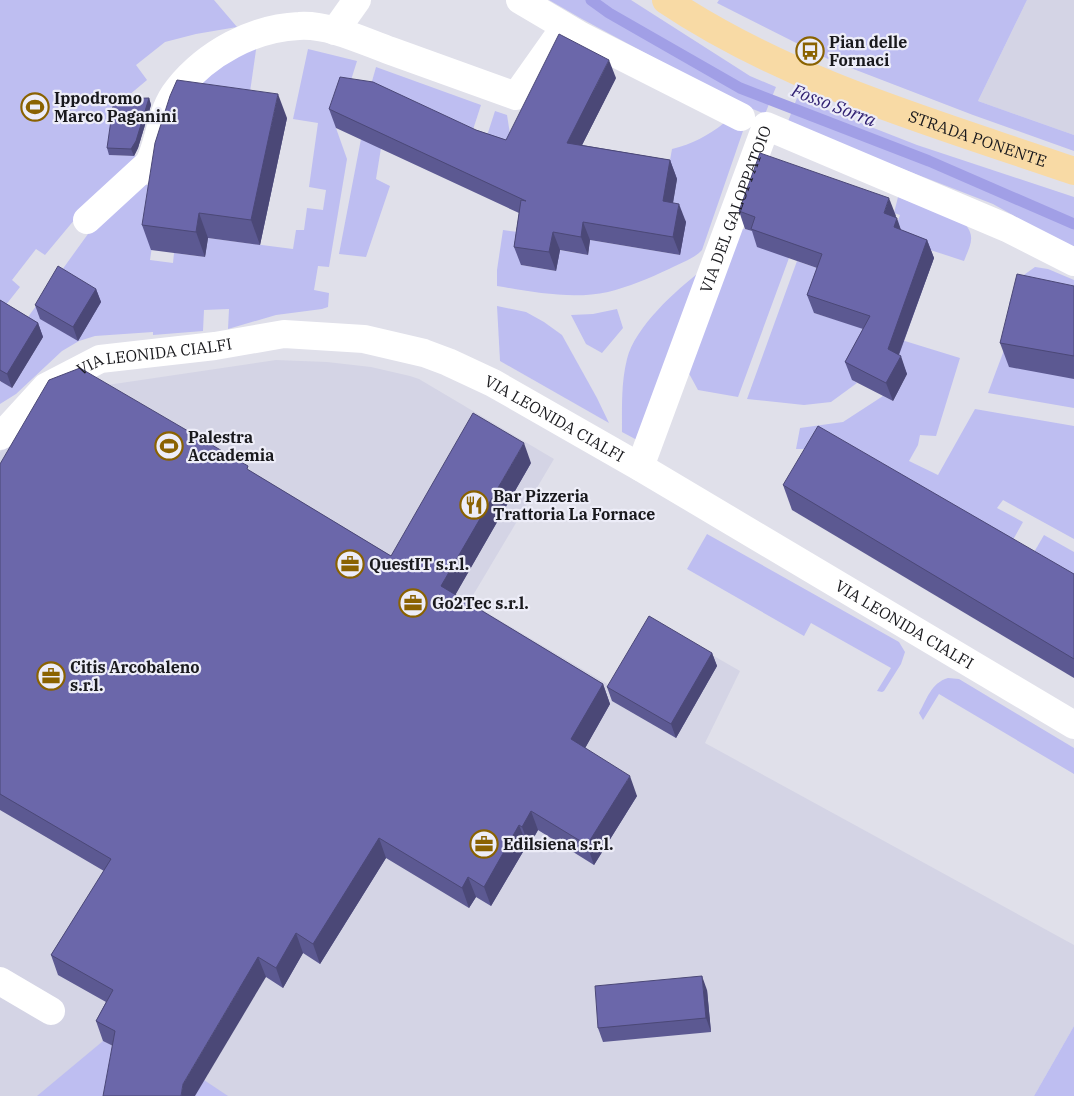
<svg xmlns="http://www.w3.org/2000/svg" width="1074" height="1096" font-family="'IBM Plex Serif',serif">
	<rect width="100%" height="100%" fill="#e0e0ea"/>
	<g fill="#d4d4e5">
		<polygon points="1027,0 1074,0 1074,135 978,101"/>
		<polygon points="276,360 327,362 371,367 410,376 419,379 554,459 469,602 609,685 651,620 740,671 705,743 1074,945 1074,1026 1034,1096 0,1096 0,452 53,399 87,388"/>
	</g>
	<g fill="#bebef1">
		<polygon points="0,0 214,0 237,27 196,34 165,42 136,65 147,80 116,106 109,155 144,156 80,213 45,255 36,249 12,280 20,287 5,306 0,302"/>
		<polygon points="549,0 631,0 750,76 776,87 765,114 740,104 582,19"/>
		<polygon points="719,0 1027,0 978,101 1074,135 1074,151 973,115 830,60 717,3"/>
		<polygon points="257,43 247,113 193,84"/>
		<polygon points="308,49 357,61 336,128 347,159 329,267 318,266 314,290 329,293 328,307 322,309 276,315 228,329 229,309 204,310 203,331 153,335 153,332 95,336 79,341 62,351 16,394 0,404 0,382 1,381 12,388 43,337 23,324 93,227 136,184 171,187 158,205 150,260 173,263 174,253 205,257 208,238 293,249 296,230 304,230 307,208 323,210 326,190 309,187 318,123 293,119"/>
		<polygon points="376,67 481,105 469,142 367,99"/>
		<polygon points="797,98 917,145 1074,197 1074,247 1064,244 993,204 787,124"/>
		<polygon points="495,111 507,115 510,134 519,147 483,148"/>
		<path d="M724 123 743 131 702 250C694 259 680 263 669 269 650 278 628 287 608 292 572 300 533 292 497 286V270L503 230 526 233 521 265 556 271 559 250 588 255 590 240 680 255 670 220 677 179 667 177 672 149C692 144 708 136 724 123Z"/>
		<polygon points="361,139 381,148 376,179 390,186 366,257 339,254"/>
		<path d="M898 197 963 222C977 236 970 245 964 261L906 242 895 229 900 215 894 213Z"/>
		<path d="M738 228C761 230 772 244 789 258L738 397 698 390 686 368Z"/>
		<polygon points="797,261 828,272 814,313 960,358 936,436 920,435 918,445 909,461 938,475 975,409 1074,426 1074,539 1003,500 997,508 1023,522 1005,554 812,449 796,449 800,428 843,422 883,396 893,401 907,374 852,380 857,383 831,402 804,405 747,399"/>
		<polygon points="1035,267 1048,269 1074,280 1074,308 1021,317 1009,303 1021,277"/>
		<path d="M701 271 637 440 622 432C622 407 621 383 627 359 635 327 676 290 701 271Z"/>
		<polygon points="497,306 526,312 544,322 562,335 597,398 609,423 500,361"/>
		<polygon points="617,309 623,328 602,353 586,344 571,315 593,314"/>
		<polygon points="1007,342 1074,379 1074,408 988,393"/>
		<polygon points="707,534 899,642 905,652 901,664 884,691 882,692 877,691 891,668 811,623 804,636 687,569"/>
		<polygon points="1044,535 1074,552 1074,594 1026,566"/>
		<path d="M948 678 959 679 1074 748V774L939 694 923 720 919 713C927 699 931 683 948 678Z"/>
		<polygon points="1074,1026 1074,1096 1034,1096"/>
		<polygon points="103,1041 198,1090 204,1080 228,1096 37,1096"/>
	</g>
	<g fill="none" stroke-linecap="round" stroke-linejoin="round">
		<polyline stroke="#a19fe6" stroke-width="11" points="591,0 609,13 740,88 929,161 1074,224"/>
		<g stroke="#fff" stroke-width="28">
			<polyline points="520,0 581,36 741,117"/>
			<polyline points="335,31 357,0"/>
			<path d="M87 220 149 163C161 139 160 111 178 89 207 53 253 28 299 26 329 24 363 41 391 51 433 66 475 81 516 96L564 28"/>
			<path id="s1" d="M0 436 3 434 46 387 100 359 215 346 284 334 364 339 424 353 448 362 493 383 640 467 1074 725"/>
			<path id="s2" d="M640 467 766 126 1007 228 1074 262"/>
			<polyline points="0,981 51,1011"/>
		</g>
		<path stroke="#f8daa5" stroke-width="28" id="s3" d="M666 0C790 83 935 123 1074 171"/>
	</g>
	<g fill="#5c5992">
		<polygon points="616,78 582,145 670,160 677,179 673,203 686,222 680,255 590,240 588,255 560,250 556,271 521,265 514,247 519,213 336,128 329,109 476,130 506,140"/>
		<polygon points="149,98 151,105 138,148 134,156 109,155 107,148"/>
		<polygon points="287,118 260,245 208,238 205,257 151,250 142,225"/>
		<polygon points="739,211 896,216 895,217 901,230 927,240 934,258 899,355 907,374 893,401 852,380 845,362 863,329 814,313 807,295 817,268 757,247 752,231 745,229"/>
		<polygon points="1074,286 1074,379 1009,367 1000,343"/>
		<polygon points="96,289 101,302 78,341 40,319 35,305"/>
		<polygon points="0,300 38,323 43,337 12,388 0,381"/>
		<polygon points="531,463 455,595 603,684 610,704 585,748 637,796 594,865 538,830 529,846 527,845 491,906 476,897 469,908 386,858 320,964 303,953 283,988 266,977 113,1046 103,1041 96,1021 106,1002 58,975 51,955 104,871 0,810 0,464 250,471 391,556"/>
		<polygon points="783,485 1074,574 1074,678 792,510"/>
		<polygon points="712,653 717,666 676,738 612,701 607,687"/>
		<polygon points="707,990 711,1032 603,1042 598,1028"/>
	</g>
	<g fill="#4b4877">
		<polygon points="609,60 616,78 574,161 567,143"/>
		<polygon points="278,94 287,118 260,245 251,220"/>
		<polygon points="149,98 151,105 138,148 134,156 131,149"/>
		<polygon points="670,160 677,179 670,220 663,201"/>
		<polygon points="889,198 896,216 891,231 884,213"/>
		<polygon points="679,204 686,222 680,255 673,237"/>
		<polygon points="199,213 208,238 205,257 196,232"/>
		<polygon points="897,218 903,236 894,227"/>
		<polygon points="583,222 590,240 588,255 581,237"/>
		<polygon points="553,232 560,250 556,271 549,252"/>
		<polygon points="927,240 934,258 894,367 888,349"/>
		<polygon points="96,289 101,302 78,341 73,327"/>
		<polygon points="38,323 43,337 12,388 7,374"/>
		<polygon points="901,356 907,374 893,401 886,383"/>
		<polygon points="524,443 531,463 449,606 441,586"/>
		<polygon points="712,653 717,666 676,738 671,724"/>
		<polygon points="603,684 610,704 579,759 571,739"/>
		<polygon points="630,776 637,796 594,865 587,845"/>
		<polygon points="531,811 538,830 529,846 522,827"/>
		<polygon points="519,825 527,845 491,906 484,887"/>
		<polygon points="379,838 386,858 320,964 313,944"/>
		<polygon points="468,877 476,897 469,908 462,888"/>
		<polygon points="296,933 303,953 283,988 276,968"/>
		<polygon points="258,957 266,977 195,1096 181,1096 183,1084"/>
		<polygon points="702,976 707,990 711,1032 706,1018"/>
	</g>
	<g fill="#6b67aa" stroke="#4b4877">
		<polygon points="559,34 609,60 567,143 670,160 663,201 679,204 673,237 583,222 581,237 553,232 549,252 514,247 521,200 526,201 329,109 340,77 373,82 476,130 506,140"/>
		<polygon points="177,80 278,94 251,220 199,213 196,232 142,225 155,143 170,96"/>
		<polygon points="149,98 136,141 131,149 107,148 114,99"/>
		<polygon points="760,153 889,198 884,213 897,218 894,227 927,240 888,349 901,356 886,383 845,362 870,316 807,295 822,254 751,229 755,217 739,211"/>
		<polygon points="58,266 96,289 73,327 35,305"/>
		<polygon points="1017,274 1074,286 1074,356 1000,343"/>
		<polygon points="0,300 38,323 7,374 0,370"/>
		<polygon points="80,368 248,466 247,469 391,556 473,413 524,443 441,586 603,684 571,739 630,776 587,845 531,811 522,827 519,825 484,887 468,877 462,888 379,838 313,944 296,933 276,968 258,957 183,1084 181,1096 103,1096 115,1031 96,1021 113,990 51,955 111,859 0,794 0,464 49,380"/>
		<polygon points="818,426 1074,574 1074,659 783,485"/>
		<polygon points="649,616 712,653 671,724 607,687"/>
		<polygon points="702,976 706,1018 598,1028 595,986"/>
	</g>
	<defs>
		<g id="bus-ring" transform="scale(1.4375)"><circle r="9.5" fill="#ededf8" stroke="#8a6201" stroke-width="1.5"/><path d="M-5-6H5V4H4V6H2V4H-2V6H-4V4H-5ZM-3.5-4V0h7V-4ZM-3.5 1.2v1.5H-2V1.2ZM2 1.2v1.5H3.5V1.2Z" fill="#8a6201"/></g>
		<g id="stadium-ring" transform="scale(1.4375)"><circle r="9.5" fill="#ededf8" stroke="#8a6201" stroke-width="1.5"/><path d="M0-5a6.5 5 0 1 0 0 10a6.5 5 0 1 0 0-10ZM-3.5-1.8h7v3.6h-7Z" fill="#8a6201"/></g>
		<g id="restaurant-ring" transform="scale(1.4375)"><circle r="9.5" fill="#ededf8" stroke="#8a6201" stroke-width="1.5"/><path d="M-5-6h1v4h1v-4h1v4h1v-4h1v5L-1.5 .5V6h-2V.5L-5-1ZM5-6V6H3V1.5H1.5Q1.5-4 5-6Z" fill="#8a6201"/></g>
		<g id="office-ring" transform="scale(1.4375)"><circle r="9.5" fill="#ededf8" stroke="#8a6201" stroke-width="1.5"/><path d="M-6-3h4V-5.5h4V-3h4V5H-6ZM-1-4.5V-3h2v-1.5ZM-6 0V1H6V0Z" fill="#8a6201"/></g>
	</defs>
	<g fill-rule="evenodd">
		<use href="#bus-ring" x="810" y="51"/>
		<use href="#stadium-ring" x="35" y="107"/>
		<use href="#stadium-ring" x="169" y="446"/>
		<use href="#restaurant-ring" x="474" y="505"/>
		<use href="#office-ring" x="350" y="564"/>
		<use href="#office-ring" x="413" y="603"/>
		<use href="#office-ring" x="51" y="676"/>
		<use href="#office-ring" x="484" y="844"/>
	</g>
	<g text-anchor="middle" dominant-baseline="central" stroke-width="4.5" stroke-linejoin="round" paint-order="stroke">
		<g font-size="16" font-weight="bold" fill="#19191d" stroke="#ededf8" text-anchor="start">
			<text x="829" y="42">Pian delle<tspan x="829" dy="18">Fornaci</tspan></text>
			<text x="54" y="98">Ippodromo<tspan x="54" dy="18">Marco Paganini</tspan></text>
			<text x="188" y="437">Palestra<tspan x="188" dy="18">Accademia</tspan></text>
			<text x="493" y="496">Bar Pizzeria<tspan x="493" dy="18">Trattoria La Fornace</tspan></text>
			<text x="369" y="564">QuestIT s.r.l.</text>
			<text x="432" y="603">Go2Tec s.r.l.</text>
			<text x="70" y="667">Citis Arcobaleno<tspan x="70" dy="18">s.r.l.</tspan></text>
			<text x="503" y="844">Edilsiena s.r.l.</text>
		</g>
		<g font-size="16" fill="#19191d" stroke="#ededf8">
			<text stroke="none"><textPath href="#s3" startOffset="342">STRADA PONENTE</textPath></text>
			<text stroke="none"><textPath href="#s2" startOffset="275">VIA DEL GALOPPATOIO</textPath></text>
			<text stroke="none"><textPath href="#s1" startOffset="182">VIA LEONIDA CIALFI</textPath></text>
			<text stroke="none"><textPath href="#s1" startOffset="602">VIA LEONIDA CIALFI</textPath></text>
			<text stroke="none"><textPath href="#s1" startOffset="1008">VIA LEONIDA CIALFI</textPath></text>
		</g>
		<g font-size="18" font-style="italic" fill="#302071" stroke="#ededf8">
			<text transform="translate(834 105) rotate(21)">Fosso Sorra</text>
		</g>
	</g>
</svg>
